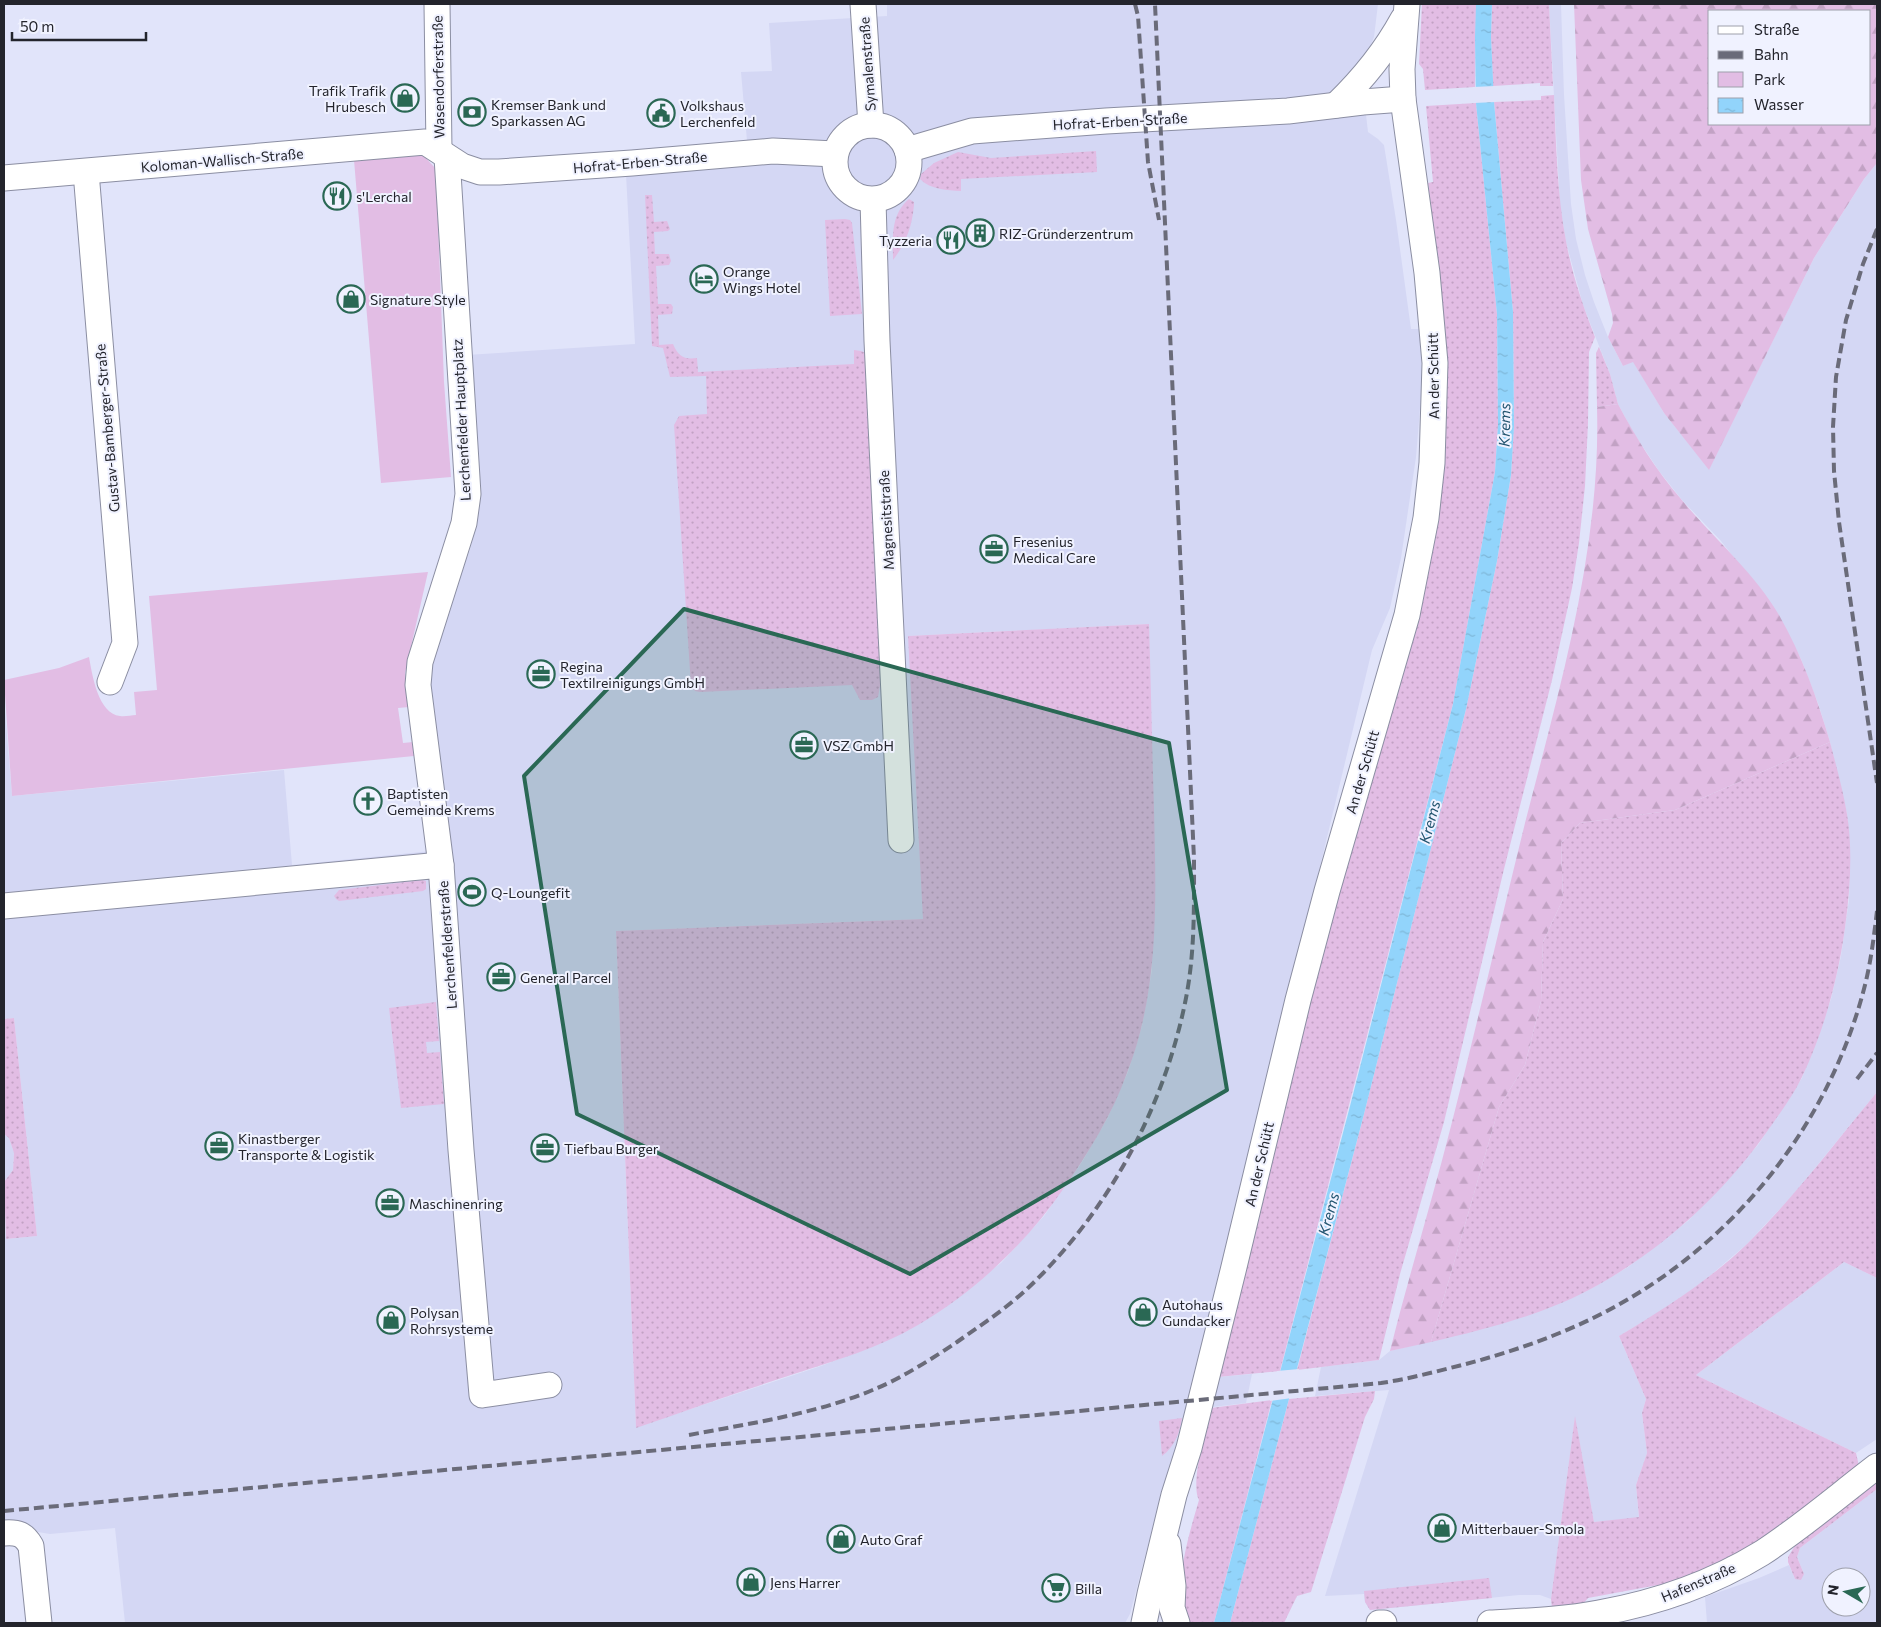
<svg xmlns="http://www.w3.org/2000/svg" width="1881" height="1627" font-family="Commissioner,sans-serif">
	<defs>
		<pattern id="grass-dots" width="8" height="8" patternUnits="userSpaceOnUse" patternTransform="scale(1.25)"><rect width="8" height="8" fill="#e2bde4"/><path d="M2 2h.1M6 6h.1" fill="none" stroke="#c2a2c4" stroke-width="1.8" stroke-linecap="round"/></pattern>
		<pattern id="forest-firs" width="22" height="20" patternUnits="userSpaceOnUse" patternTransform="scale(1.25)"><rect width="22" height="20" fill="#e2bde4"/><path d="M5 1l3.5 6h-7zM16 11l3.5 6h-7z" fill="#c2a2c4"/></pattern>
		<pattern id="water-ripples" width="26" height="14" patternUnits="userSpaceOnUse" patternTransform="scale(1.25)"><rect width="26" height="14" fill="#92d4fb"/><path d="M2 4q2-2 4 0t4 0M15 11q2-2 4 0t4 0" fill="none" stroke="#7eb6d7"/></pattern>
	</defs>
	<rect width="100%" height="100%" fill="#e1e4fa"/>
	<g fill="#d4d7f4" fill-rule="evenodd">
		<path d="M887 4H1378L1374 37 1368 52 1360 63 1368 132 1378 139 1384 145 1396 220 1411 329H1421V396L1416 457 1401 558 1390 608 1372 650 1197 1379 1252 1374 1246 1403 1213 1407 1184 1427 1161 1495 1130 1614 1125 1623H125L115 1528 50 1534 14 1528 4 1529V1219L6 1239 37 1236 14 1018 4 1019V698L12 796 284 770 292 865 451 849 431 685V662L435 639 470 550 476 526 467 355 635 344 626 174 749 164 741 72 772 71 769 23 887 16ZM1149 624 1152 970 1142 1026 1128 1072 1107 1119 1082 1162 1044 1216 1001 1263 917 1325 875 1345 821 1366 636 1427 616 931 924 919 909 636Z"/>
		<polygon points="1549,4 1561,4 1564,95 1571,204 1576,239 1585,275 1594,302 1608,337 1623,366 1633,361 1664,413 1709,469 1814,258 1864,179 1877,163 1877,1092 1793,1195 1747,1244 1698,1286 1658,1313 1619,1336 1646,1399 1642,1413 1647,1453 1636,1485 1639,1518 1594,1522 1575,1418 1551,1599 1540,1595 1519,1595 1370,1610 1365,1602 1364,1594 1325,1596 1389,1390 1315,1396 1321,1367 1379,1360 1390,1351 1488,1327 1562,1302 1596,1286 1628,1267 1688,1221 1758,1145 1802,1078 1831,999 1841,956 1849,900 1850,857 1847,814 1830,742 1819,706 1801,659 1778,614 1721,541 1682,500 1659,471 1633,432 1618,404 1610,374 1583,305 1566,242 1560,206"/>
		<polygon points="4,1134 9,1138 14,1153 13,1170 4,1182"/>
		<polygon points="1844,1262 1877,1278 1877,1439 1856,1453 1696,1375"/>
		<path d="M1877 1489V1623H1707L1705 1597 1759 1578 1789 1565 1795 1579 1804 1574 1797 1557 1800 1548ZM1831 1577H1861V1607H1831Z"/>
	</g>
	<g fill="url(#grass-dots)">
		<polygon points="1422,4 1476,4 1475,87 1425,90 1423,69 1419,64"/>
		<polygon points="1492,4 1549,4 1553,86 1540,86 1540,83 1493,86 1491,37"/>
		<path d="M1554 95C1556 144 1557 193 1566 241 1572 274 1583 306 1595 337L1589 352 1588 423 1585 486 1579 543 1572 588 1552 680 1504 869 1444 1122 1400 1274 1379 1360 1297 1370 1364 1114 1466 709 1497 561 1511 475 1514 426 1513 312 1494 102 1541 100V96Z"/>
		<polygon points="1476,103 1497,314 1498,425 1495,472 1453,704 1280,1371 1218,1377 1308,1003 1417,618 1439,272 1428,183 1433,182 1426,106"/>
		<path d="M1096 151 1097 172 961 179V191C947 190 931 190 920 179L921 174 934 163 958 152 991 158Z"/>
		<path d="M645 195H652L654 222 667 221 670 229 668 231 654 232 655 254H669L671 261 669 265 656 266 658 304H671L673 307 672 314 658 315 659 345 673 344C678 356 684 360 697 358L698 372 854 364V350L861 351 866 353 887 682 880 686 878 697 872 700H860L852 685 700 692 695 691 691 686 674 425 679 416 707 414 706 376 670 377 663 348 652 346Z"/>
		<path d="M909 199 914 202V205C912 227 906 243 893 260 893 238 890 215 909 199Z"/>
		<polygon points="845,219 850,220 852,223 862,314 830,316 825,220"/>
		<polygon points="1599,347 1610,374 1618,404 1597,407 1596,353"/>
		<path d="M1149 624C1151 685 1152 747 1154 809 1156 898 1160 989 1127 1073 1112 1115 1089 1152 1064 1188 1026 1243 976 1291 918 1325 879 1348 834 1361 791 1375 739 1392 688 1410 636 1428L616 931 923 919 908 636Z"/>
		<path d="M1830 742C1836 765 1843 790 1847 814 1853 851 1850 891 1845 928 1838 979 1824 1031 1802 1077 1794 1094 1782 1110 1771 1126 1726 1191 1667 1246 1598 1285 1547 1314 1487 1329 1431 1342L1499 1107 1525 1065 1541 1001 1543 942 1563 899 1561 843 1580 823 1675 810Z"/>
		<polygon points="422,880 426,881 426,889 423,891 339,901 336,899 334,896 339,890"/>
		<polygon points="436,1002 439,1041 426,1042 427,1053 440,1052 444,1104 401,1108 389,1008"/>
		<polygon points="14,1018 37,1236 6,1239 4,1182 13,1170 14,1153 9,1138 4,1134 4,1019"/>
		<path d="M1877 1092V1278L1844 1262 1696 1375 1856 1453 1859 1466 1756 1544 1720 1563 1674 1582 1588 1598 1582 1605 1552 1608 1551 1599 1575 1416 1594 1522 1639 1517 1636 1485 1647 1453 1642 1413 1646 1399 1619 1336C1664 1309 1710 1280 1748 1243 1795 1196 1835 1143 1877 1092Z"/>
		<polygon points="1375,1391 1374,1399 1365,1417 1311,1592 1297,1596 1284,1623 1230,1623 1289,1399"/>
		<path d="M1272 1400 1214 1623H1190C1169 1594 1190 1532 1199 1500 1190 1485 1206 1426 1211 1408Z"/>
		<path d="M1182 1418C1180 1433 1174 1447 1162 1456L1159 1421Z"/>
		<polygon points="1877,1478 1877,1489 1800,1548 1797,1557 1804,1574 1801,1580 1795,1579 1788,1562 1788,1557 1798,1541"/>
		<polygon points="1489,1578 1492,1598 1370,1610 1365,1602 1364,1591"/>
	</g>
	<g fill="url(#forest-firs)" fill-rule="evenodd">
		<path d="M1574 4H1877V163L1864 179 1814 258 1709 470 1664 413 1633 362 1623 366 1608 337 1613 323 1612 314 1588 229 1581 180ZM1710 11H1870V124H1710Z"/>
		<path d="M1618 404C1636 438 1656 470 1681 499 1713 538 1753 571 1779 615 1802 655 1817 698 1830 742L1675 810 1580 823 1561 843 1563 899 1543 942 1541 1001 1525 1065 1499 1107 1431 1342 1390 1351C1409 1275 1432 1201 1451 1126 1477 1025 1500 924 1525 823 1560 687 1601 548 1597 407Z"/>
	</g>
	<g fill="#e2bde4">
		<polygon points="422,154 436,169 444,382 451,477 381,483 354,160"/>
		<path d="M428 572 405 673 409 707 398 708 403 743 413 742 414 756 12 796 4 680 59 668 89 657C92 674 98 714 120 716 125 717 131 715 136 715L134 692 157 690 149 596Z"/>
	</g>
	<polygon fill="url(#water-ripples)" points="1476,4 1492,4 1491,37 1494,102 1513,312 1514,426 1511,475 1497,561 1466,709 1364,1114 1230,1623 1214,1623 1349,1110 1453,704 1495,472 1498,425 1497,314 1476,103 1475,37"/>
	<g fill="#e1e4fa">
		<polygon points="1495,86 1496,102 1474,103 1473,87"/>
		<polygon points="1299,1369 1292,1398 1270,1401 1277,1371"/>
	</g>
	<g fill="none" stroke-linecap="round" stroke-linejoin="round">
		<g stroke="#8b8ea2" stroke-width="27">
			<g id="minor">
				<polyline points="437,4 439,150"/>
				<polyline points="863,4 871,125"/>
				<path d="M1336 105C1363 79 1385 52 1403 19"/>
				<circle cx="872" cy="162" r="37"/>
				<polyline points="907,150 972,131 1106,121 1288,111 1363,102 1403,99"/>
				<polyline points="86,172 125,643 110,682"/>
				<polyline points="4,178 425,142 462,166 480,172 499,172 632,163 773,151 835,154"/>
				<polyline points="873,200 877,341 901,840"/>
				<polyline points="441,865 418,685 420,662 464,523 468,494 447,157"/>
				<polyline points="4,906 441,865 461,1150 482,1395 549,1385"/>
				<path d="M4 1533C18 1532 24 1534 31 1546L39 1623"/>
				<polyline points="1168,1544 1173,1586 1172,1608 1177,1623"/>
				<polyline points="1144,1623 1150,1594 1174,1495 1189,1448 1233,1271 1298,1000 1327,891 1407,615 1426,518 1432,463 1435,363 1427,273 1403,99 1402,69 1407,4"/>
				<polyline points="1379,1623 1384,1623"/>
				<path d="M1490 1623C1526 1621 1563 1620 1599 1613 1656 1603 1713 1583 1762 1553 1802 1527 1839 1495 1877 1466"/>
			</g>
		</g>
		<use href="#minor" stroke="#fff" stroke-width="25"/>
		<g stroke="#6a6b79" stroke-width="4" stroke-dasharray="10 5" stroke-linecap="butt">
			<polyline points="1135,4 1138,16 1148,162 1159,220"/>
			<polyline points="1877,229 1863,264 1846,320 1836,377 1833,427 1834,471 1839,522 1877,783"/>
			<polyline points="1857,1079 1877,1053"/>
			<path d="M689 1435C752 1423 816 1414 875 1389 902 1378 933 1358 957 1342 981 1325 1007 1308 1028 1288 1107 1213 1163 1110 1185 1003 1195 955 1194 908 1194 859L1155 4"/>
			<path d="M4 1511 1381 1383C1409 1379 1438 1371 1466 1364 1526 1348 1586 1326 1640 1292 1750 1223 1833 1112 1865 985 1871 961 1874 936 1877 911"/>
		</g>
	</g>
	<path fill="#2a6854" fill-opacity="0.2" stroke="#2a6854" stroke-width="4" stroke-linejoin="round" d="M684 609 1169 743 1227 1090 910 1274 577 1114 524 776Z"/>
	<defs>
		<g id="shop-ring" transform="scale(1.4375)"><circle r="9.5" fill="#f0f2ff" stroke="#2a6854" stroke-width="1.5"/><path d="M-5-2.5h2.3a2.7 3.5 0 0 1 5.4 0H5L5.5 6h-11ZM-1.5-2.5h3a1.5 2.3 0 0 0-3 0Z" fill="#2a6854"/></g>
		<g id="bank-ring" transform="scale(1.4375)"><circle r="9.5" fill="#f0f2ff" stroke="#2a6854" stroke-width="1.5"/><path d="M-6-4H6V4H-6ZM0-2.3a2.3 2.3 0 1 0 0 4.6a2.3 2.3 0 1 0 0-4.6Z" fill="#2a6854"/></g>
		<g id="civic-ring" transform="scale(1.4375)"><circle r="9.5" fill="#f0f2ff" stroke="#2a6854" stroke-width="1.5"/><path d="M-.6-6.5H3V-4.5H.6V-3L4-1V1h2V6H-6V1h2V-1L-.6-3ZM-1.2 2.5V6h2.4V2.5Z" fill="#2a6854"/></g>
		<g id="restaurant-ring" transform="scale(1.4375)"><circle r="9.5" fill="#f0f2ff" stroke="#2a6854" stroke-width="1.5"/><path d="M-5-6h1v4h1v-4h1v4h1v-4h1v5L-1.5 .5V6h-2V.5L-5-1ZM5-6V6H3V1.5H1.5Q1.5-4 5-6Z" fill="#2a6854"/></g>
		<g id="building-ring" transform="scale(1.4375)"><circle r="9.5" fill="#f0f2ff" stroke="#2a6854" stroke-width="1.5"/><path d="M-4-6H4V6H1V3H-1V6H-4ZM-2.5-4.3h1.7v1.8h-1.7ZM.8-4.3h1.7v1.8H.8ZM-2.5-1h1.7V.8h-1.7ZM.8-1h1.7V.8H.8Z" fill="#2a6854"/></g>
		<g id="hotel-ring" transform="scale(1.4375)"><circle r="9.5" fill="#f0f2ff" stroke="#2a6854" stroke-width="1.5"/><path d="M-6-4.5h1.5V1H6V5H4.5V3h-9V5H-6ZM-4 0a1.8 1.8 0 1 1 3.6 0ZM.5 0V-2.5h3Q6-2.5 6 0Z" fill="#2a6854"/></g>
		<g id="office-ring" transform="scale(1.4375)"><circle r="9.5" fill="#f0f2ff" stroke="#2a6854" stroke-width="1.5"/><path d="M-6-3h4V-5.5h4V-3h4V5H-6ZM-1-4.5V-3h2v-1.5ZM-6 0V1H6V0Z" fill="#2a6854"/></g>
		<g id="church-ring" transform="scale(1.4375)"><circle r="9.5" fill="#f0f2ff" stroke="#2a6854" stroke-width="1.5"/><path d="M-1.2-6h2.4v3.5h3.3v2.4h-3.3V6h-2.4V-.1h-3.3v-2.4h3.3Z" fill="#2a6854"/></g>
		<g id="stadium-ring" transform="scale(1.4375)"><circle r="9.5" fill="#f0f2ff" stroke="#2a6854" stroke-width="1.5"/><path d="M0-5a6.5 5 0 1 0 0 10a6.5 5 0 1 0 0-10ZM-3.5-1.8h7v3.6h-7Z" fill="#2a6854"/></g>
		<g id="supermarket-ring" transform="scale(1.4375)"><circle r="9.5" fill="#f0f2ff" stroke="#2a6854" stroke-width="1.5"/><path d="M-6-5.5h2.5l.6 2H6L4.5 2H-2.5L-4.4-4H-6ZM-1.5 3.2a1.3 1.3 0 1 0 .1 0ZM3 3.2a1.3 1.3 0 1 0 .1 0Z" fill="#2a6854"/></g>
	</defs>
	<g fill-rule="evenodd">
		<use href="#shop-ring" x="405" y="98"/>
		<use href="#bank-ring" x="472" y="112"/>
		<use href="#civic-ring" x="661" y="113"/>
		<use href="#restaurant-ring" x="337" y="196"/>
		<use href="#building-ring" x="980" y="233"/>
		<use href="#restaurant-ring" x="951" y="240"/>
		<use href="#hotel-ring" x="704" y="279"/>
		<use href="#shop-ring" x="351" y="299"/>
		<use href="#office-ring" x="994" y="549"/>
		<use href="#office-ring" x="541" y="674"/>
		<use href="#office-ring" x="804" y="745"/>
		<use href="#church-ring" x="368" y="801"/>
		<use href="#stadium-ring" x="472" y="892"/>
		<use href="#office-ring" x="501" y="977"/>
		<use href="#office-ring" x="219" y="1146"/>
		<use href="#office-ring" x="545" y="1148"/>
		<use href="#office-ring" x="390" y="1203"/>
		<use href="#shop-ring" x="1143" y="1312"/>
		<use href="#shop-ring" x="391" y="1320"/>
		<use href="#shop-ring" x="1442" y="1528"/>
		<use href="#shop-ring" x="841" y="1539"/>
		<use href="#shop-ring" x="751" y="1582"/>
		<use href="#supermarket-ring" x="1056" y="1588"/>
	</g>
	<g text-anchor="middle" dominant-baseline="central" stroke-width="4" stroke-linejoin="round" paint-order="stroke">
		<g font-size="14" fill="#23242c" stroke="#f0f2ff">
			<text transform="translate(867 64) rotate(-94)">Symalenstraße</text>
			<text transform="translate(438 77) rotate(-91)">Wasendorferstraße</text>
			<text transform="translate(1120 121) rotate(-3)">Hofrat-Erben-Straße</text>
			<text transform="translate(222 160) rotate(-5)">Koloman-Wallisch-Straße</text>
			<text transform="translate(640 162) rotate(-5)">Hofrat-Erben-Straße</text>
			<text transform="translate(1433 376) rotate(-91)">An der Schütt</text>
			<text transform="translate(461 420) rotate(-93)">Lerchenfelder Hauptplatz</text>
			<text transform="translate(107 428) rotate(-95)">Gustav-Bamberger-Straße</text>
			<text transform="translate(886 520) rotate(-93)">Magnesitstraße</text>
			<text transform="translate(1362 772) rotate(-74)">An der Schütt</text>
			<text transform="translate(447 945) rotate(-94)">Lerchenfelderstraße</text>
			<text transform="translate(1259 1164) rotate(-77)">An der Schütt</text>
			<text transform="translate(1698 1582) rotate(-23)">Hafenstraße</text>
		</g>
		<g font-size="14" fill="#23242c" stroke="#f0f2ff" text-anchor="start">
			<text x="386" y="90" text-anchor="end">Trafik Trafik<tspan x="386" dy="16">Hrubesch</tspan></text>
			<text x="491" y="104">Kremser Bank und<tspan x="491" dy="16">Sparkassen AG</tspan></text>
			<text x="680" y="105">Volkshaus<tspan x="680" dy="16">Lerchenfeld</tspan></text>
			<text x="356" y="196">s'Lerchal</text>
			<text x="999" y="233">RIZ-Gründerzentrum</text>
			<text x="932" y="240" text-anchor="end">Tyzzeria</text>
			<text x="723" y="271">Orange<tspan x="723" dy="16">Wings Hotel</tspan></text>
			<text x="370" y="299">Signature Style</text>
			<text x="1013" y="541">Fresenius<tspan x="1013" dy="16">Medical Care</tspan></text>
			<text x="560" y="666">Regina<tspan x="560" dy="16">Textilreinigungs GmbH</tspan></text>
			<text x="823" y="745">VSZ GmbH</text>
			<text x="387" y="793">Baptisten<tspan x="387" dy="16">Gemeinde Krems</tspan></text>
			<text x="491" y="892">Q-Loungefit</text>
			<text x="520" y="977">General Parcel</text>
			<text x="238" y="1138">Kinastberger<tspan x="238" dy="16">Transporte &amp; Logistik</tspan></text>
			<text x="564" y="1148">Tiefbau Burger</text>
			<text x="409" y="1203">Maschinenring</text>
			<text x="1162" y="1304">Autohaus<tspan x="1162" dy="16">Gundacker</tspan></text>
			<text x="410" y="1312">Polysan<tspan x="410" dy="16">Rohrsysteme</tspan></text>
			<text x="1461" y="1528">Mitterbauer-Smola</text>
			<text x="860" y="1539">Auto Graf</text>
			<text x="770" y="1582">Jens Harrer</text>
			<text x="1075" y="1588">Billa</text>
		</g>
		<g font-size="15" font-style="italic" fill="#22546f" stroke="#f0f2ff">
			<text transform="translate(1504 425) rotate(-89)">Krems</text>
			<text transform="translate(1429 822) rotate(-75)">Krems</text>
			<text transform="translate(1328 1214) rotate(-75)">Krems</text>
		</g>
	</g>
	<rect width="1881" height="1627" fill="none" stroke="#23242c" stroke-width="10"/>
	<rect x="1708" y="10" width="162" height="115" fill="#f0f2ff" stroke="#9ea0ab"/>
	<rect x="1718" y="26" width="25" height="8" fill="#ffffff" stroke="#9ea0ab"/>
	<text x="1754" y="35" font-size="15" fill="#23242c">Straße</text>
	<rect x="1718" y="51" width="25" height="8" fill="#6a6b79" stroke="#9ea0ab"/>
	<text x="1754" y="60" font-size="15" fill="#23242c">Bahn</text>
	<rect x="1718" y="72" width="25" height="15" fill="#e2bde4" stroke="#9ea0ab"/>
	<text x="1754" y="85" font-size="15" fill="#23242c">Park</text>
	<rect x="1718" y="98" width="25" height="15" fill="url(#water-ripples)" stroke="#9ea0ab"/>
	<text x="1754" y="110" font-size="15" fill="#23242c">Wasser</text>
	<g transform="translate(1846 1592) rotate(279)"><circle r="24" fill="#f0f2ff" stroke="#9ea0ab"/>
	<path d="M0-4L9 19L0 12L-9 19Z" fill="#2a6854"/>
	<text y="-8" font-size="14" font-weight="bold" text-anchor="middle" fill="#23242c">N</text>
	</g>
	<path d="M12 32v8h134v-8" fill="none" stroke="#23242c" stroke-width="2.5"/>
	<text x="20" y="32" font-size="15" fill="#23242c" stroke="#f0f2ff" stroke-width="4" paint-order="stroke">50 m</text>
</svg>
